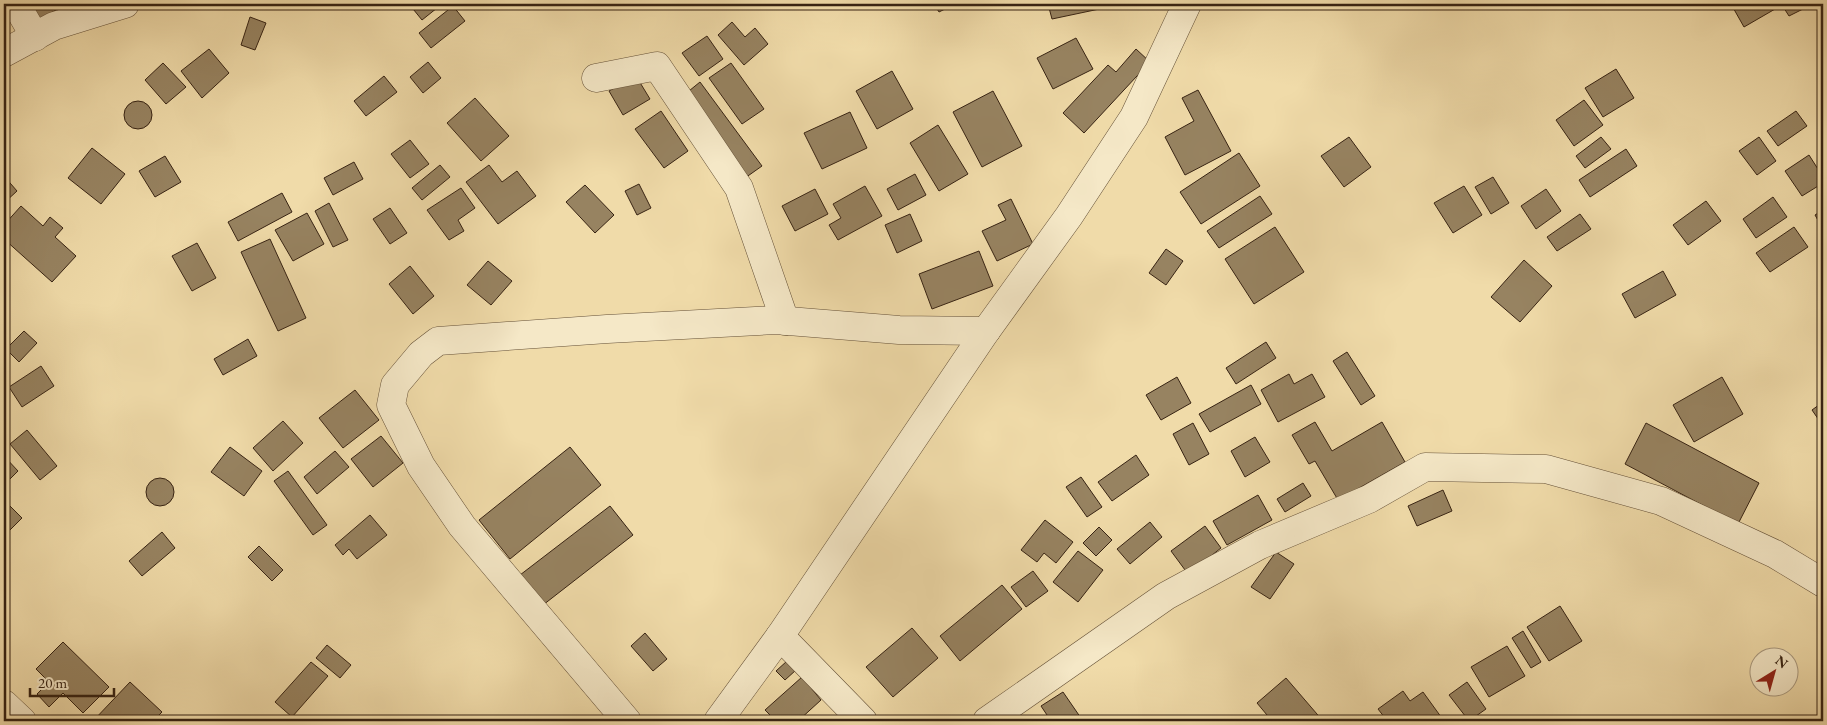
<svg xmlns="http://www.w3.org/2000/svg" width="1827" height="725" font-family="'EB Garamond',serif">
	<rect width="100%" height="100%" fill="#f0dba9"/>
	<filter id="stains"><feTurbulence type="fractalNoise" baseFrequency=".004" numOctaves="4"/><feColorMatrix values="0 0 0 0 .2 0 0 0 0 .09 0 0 0 0 .02 0 0 0 .5 -.17"/></filter>
	<radialGradient id="worn" r=".72"><stop offset=".6" stop-color="#630" stop-opacity="0"/><stop offset="1" stop-color="#630" stop-opacity=".3"/></radialGradient>
	<g fill="#978361" stroke="#372313">
		<polygon points="27,4 53,4 56,10 37,21"/>
		<polygon points="409,4 442,4 422,20"/>
		<polygon points="934,4 955,4 939,12"/>
		<polygon points="1048,4 1123,4 1052,19"/>
		<polygon points="1731,4 1800,4 1803,9 1789,16 1782,5 1744,27"/>
		<polygon points="453,6 465,21 431,48 419,33"/>
		<polygon points="250,17 266,23 255,50 241,45"/>
		<polygon points="732,22 745,37 755,28 768,44 744,65 718,35"/>
		<polygon points="707,36 723,59 699,76 682,53"/>
		<polygon points="1076,38 1093,69 1053,89 1037,58"/>
		<polygon points="209,49 229,73 202,98 181,71"/>
		<polygon points="1136,49 1150,62 1084,133 1063,113 1108,65 1116,72"/>
		<polygon points="428,62 441,78 423,93 410,77"/>
		<polygon points="163,63 186,87 166,104 145,80"/>
		<polygon points="731,63 764,109 742,124 709,78"/>
		<polygon points="1616,69 1634,98 1603,117 1585,88"/>
		<polygon points="892,71 913,109 877,129 856,91"/>
		<polygon points="384,76 397,92 366,116 354,101"/>
		<polygon points="636,76 650,99 623,115 609,91"/>
		<polygon points="700,82 762,166 745,178 684,95"/>
		<polygon points="1198,90 1231,151 1185,175 1165,137 1194,121 1182,98"/>
		<polygon points="993,91 1022,146 982,167 953,112"/>
		<polygon points="475,98 509,136 481,161 447,123"/>
		<polygon points="1584,100 1603,125 1574,146 1556,120"/>
		<circle cx="138" cy="115" r="14"/>
		<polygon points="661,111 688,151 664,168 635,129"/>
		<polygon points="1796,111 1807,126 1778,146 1767,131"/>
		<polygon points="850,112 867,148 822,169 804,133"/>
		<polygon points="938,125 968,174 939,191 910,143"/>
		<polygon points="1349,137 1371,167 1344,187 1321,156"/>
		<polygon points="1601,137 1611,149 1585,168 1576,156"/>
		<polygon points="1759,137 1776,161 1757,175 1739,151"/>
		<polygon points="410,140 429,164 410,178 391,154"/>
		<polygon points="92,148 125,174 101,204 68,178"/>
		<polygon points="1626,149 1637,166 1590,197 1579,180"/>
		<polygon points="1239,153 1260,186 1201,224 1180,192"/>
		<polygon points="1809,155 1823,177 1823,183 1802,196 1785,171"/>
		<polygon points="165,156 181,182 155,197 139,171"/>
		<polygon points="354,162 363,179 333,195 324,178"/>
		<polygon points="440,165 450,177 422,200 412,188"/>
		<polygon points="489,165 502,182 517,171 536,196 498,224 466,182"/>
		<polygon points="915,174 926,195 898,210 887,189"/>
		<polygon points="4,176 17,191 4,203"/>
		<polygon points="1493,177 1509,203 1491,214 1475,187"/>
		<polygon points="639,184 651,208 637,215 625,191"/>
		<polygon points="585,185 614,215 595,233 566,202"/>
		<polygon points="865,186 882,216 838,240 829,225 841,218 833,204"/>
		<polygon points="1464,186 1482,215 1453,233 1434,203"/>
		<polygon points="461,188 475,208 458,220 464,231 449,240 427,210"/>
		<polygon points="815,189 828,214 795,231 782,206"/>
		<polygon points="1546,189 1561,211 1536,229 1521,206"/>
		<polygon points="282,193 292,212 238,241 228,222"/>
		<polygon points="1260,196 1272,214 1219,248 1207,231"/>
		<polygon points="1773,197 1787,217 1756,238 1743,219"/>
		<polygon points="1011,199 1033,244 997,261 982,231 1006,220 998,205"/>
		<polygon points="1706,201 1721,221 1688,245 1673,225"/>
		<polygon points="329,203 348,240 333,247 315,211"/>
		<polygon points="21,206 43,226 50,217 63,228 55,237 76,256 52,282 4,239 4,225"/>
		<polygon points="390,208 407,233 390,244 373,219"/>
		<polygon points="1823,210 1823,229 1815,215"/>
		<polygon points="307,213 324,244 293,261 275,230"/>
		<polygon points="910,214 922,241 897,253 885,225"/>
		<polygon points="1580,214 1591,229 1557,251 1547,237"/>
		<polygon points="1275,227 1304,272 1254,304 1225,259"/>
		<polygon points="1794,227 1808,247 1770,272 1756,253"/>
		<polygon points="270,239 306,318 278,331 241,252"/>
		<polygon points="197,243 216,278 192,291 172,256"/>
		<polygon points="1166,249 1183,261 1166,285 1149,273"/>
		<polygon points="979,251 993,286 932,309 919,274"/>
		<polygon points="1524,260 1552,286 1520,322 1491,297"/>
		<polygon points="488,261 512,281 491,305 467,285"/>
		<polygon points="410,266 434,296 413,314 389,284"/>
		<polygon points="1663,271 1676,295 1635,318 1622,294"/>
		<polygon points="24,331 37,343 19,362 6,349"/>
		<polygon points="248,339 257,356 223,375 214,359"/>
		<polygon points="1266,342 1276,358 1236,384 1226,368"/>
		<polygon points="1347,352 1375,396 1361,405 1333,361"/>
		<polygon points="41,366 54,386 22,407 9,387"/>
		<polygon points="1289,374 1294,384 1312,374 1325,397 1278,422 1261,390"/>
		<polygon points="1177,377 1191,403 1161,420 1146,395"/>
		<polygon points="1722,377 1743,414 1694,442 1673,405"/>
		<polygon points="1251,385 1261,404 1210,432 1199,414"/>
		<polygon points="355,390 379,420 343,448 319,418"/>
		<polygon points="1823,402 1823,426 1812,410"/>
		<polygon points="283,421 303,443 273,471 253,448"/>
		<polygon points="1315,422 1332,451 1382,422 1405,462 1338,500 1315,461 1309,464 1292,435"/>
		<polygon points="1193,423 1209,454 1189,465 1173,434"/>
		<polygon points="1646,423 1759,483 1738,524 1625,464"/>
		<polygon points="27,430 57,466 40,480 10,444"/>
		<polygon points="381,436 403,463 373,487 351,459"/>
		<polygon points="1255,437 1270,462 1245,477 1231,451"/>
		<polygon points="230,447 262,471 244,496 211,472"/>
		<polygon points="570,447 601,485 510,559 479,520"/>
		<polygon points="335,451 349,467 317,494 304,477"/>
		<polygon points="1136,455 1149,475 1112,501 1098,482"/>
		<polygon points="4,456 18,471 4,485"/>
		<polygon points="288,471 327,525 313,535 274,481"/>
		<polygon points="1081,477 1102,507 1087,517 1066,487"/>
		<circle cx="160" cy="492" r="14"/>
		<polygon points="1303,483 1311,496 1285,512 1277,499"/>
		<polygon points="1443,490 1452,511 1417,526 1408,506"/>
		<polygon points="1258,495 1272,520 1227,545 1213,521"/>
		<polygon points="4,500 22,518 4,536"/>
		<polygon points="610,506 633,535 543,605 520,575"/>
		<polygon points="370,515 387,535 357,559 349,549 343,555 335,545"/>
		<polygon points="1045,520 1073,542 1056,563 1044,553 1037,562 1021,550"/>
		<polygon points="1150,522 1162,537 1130,564 1117,549"/>
		<polygon points="1205,526 1221,548 1188,574 1171,551"/>
		<polygon points="1099,527 1112,540 1096,556 1083,543"/>
		<polygon points="162,532 175,548 142,576 129,561"/>
		<polygon points="259,546 283,570 272,581 248,557"/>
		<polygon points="1078,551 1103,570 1078,602 1053,582"/>
		<polygon points="1276,552 1294,564 1270,599 1251,587"/>
		<polygon points="1033,571 1048,591 1026,607 1011,587"/>
		<polygon points="1002,585 1022,609 960,661 940,636"/>
		<polygon points="1560,606 1582,641 1549,661 1527,627"/>
		<polygon points="912,628 938,658 893,697 866,667"/>
		<polygon points="1523,631 1541,662 1531,668 1512,638"/>
		<polygon points="645,633 667,659 653,671 631,646"/>
		<polygon points="63,642 109,687 83,713 63,693 49,707 37,694 49,682 36,669"/>
		<polygon points="327,645 351,665 340,678 316,658"/>
		<polygon points="1507,646 1525,676 1489,697 1471,667"/>
		<polygon points="787,661 796,670 785,680 776,671"/>
		<polygon points="311,662 328,676 292,717 275,702"/>
		<polygon points="802,677 821,700 798,721 776,721 765,710"/>
		<polygon points="1286,678 1323,721 1272,721 1257,703"/>
		<polygon points="130,682 162,712 153,721 93,721"/>
		<polygon points="1467,682 1486,709 1469,721 1449,695"/>
		<polygon points="1403,691 1410,701 1423,692 1444,721 1380,721 1385,718 1378,709"/>
		<polygon points="1063,692 1083,721 1051,721 1041,706"/>
	</g>
	<g fill="none" stroke-linecap="round" stroke-linejoin="round">
		<g stroke="#655138" stroke-width="29">
			<g id="street">
				<polyline points="16,4 35,37"/>
				<polyline points="4,53 54,26 125,4"/>
				<polyline points="596,78 657,66 739,188 785,321"/>
				<polyline points="780,636 863,721"/>
				<polyline points="4,704 22,721"/>
				<polyline points="627,721 462,526 421,466 391,405 395,385 421,354 438,341 607,329 776,320 899,330 986,331"/>
				<polyline points="718,721 780,636 986,331 1069,216 1134,117 1187,4"/>
				<polyline points="987,721 1166,596 1260,545 1369,499 1425,467 1546,469 1661,501 1775,554 1823,583"/>
			</g>
		</g>
		<use href="#street" stroke="#f5e8c7" stroke-width="28"/>
	</g>
	<rect width="1827" height="725" fill="none" stroke="#f0dba9" stroke-width="20"/>
	<rect x="5" y="5" width="1817" height="715" fill="none" stroke="#372313" stroke-width="2.5"/>
	<rect x="10" y="10" width="1807" height="705" fill="none" stroke="#372313"/>
	<g transform="translate(1774 672) rotate(37)"><circle r="24" fill="#f5e8c7" stroke="#a9997f"/>
	<path d="M0-4L9 19L0 12L-9 19Z" fill="#8f2418"/>
	<text y="-8" font-size="14" font-weight="bold" text-anchor="middle" fill="#372313">N</text>
	</g>
	<path d="M30 688v8h84v-8" fill="none" stroke="#372313" stroke-width="2.5"/>
	<text x="38" y="688" font-size="15" fill="#372313" stroke="#f5e8c7" stroke-width="4" paint-order="stroke">20 m</text>
	<rect width="100%" height="100%" filter="url(#stains)"/>
	<rect width="100%" height="100%" fill="url(#worn)"/>
</svg>
